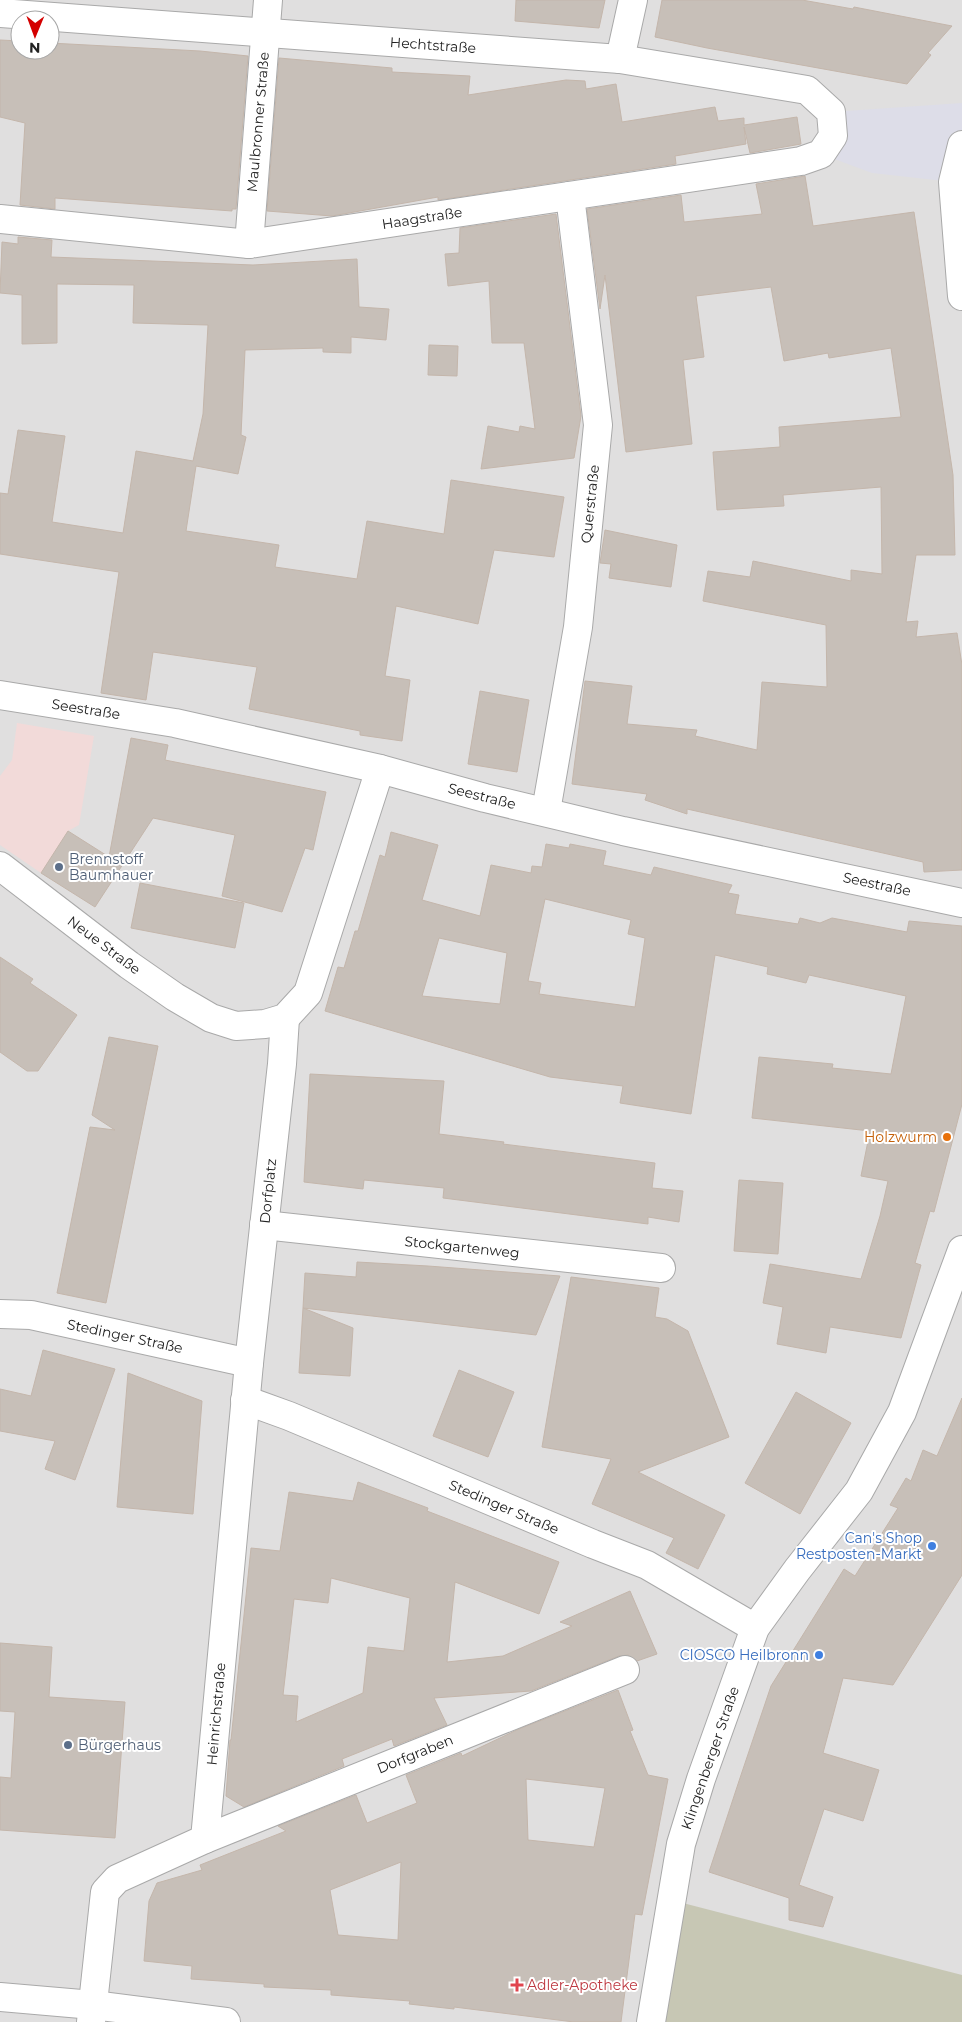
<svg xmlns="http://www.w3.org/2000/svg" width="962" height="2022" font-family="Montserrat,sans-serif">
	<rect width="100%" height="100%" fill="#f2efe9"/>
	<path fill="#e0dfdf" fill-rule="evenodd" d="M0 0H962V2022H0ZM20 20H50V50H20Z"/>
	<polygon fill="#f2dad9" points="17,723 94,736 79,825 68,831 41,873 0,845 0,776 12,760"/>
	<polygon fill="#c7c7b4" points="679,1902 962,1975 962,2022 659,2022"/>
	<polygon fill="#dddde8" points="962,103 962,145 953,182 872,173 821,154 831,112"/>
	<g fill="#c7bfb8" stroke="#c4b6ab" fill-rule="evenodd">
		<polygon points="516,0 605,0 599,28 515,21"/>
		<polygon points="662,0 802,0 853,9 854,7 952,26 928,53 931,55 907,84 707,48 655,37"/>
		<polygon points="0,40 20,41 20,50 50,50 50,43 200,51 248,56 236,209 232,209 232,211 55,198 55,209 20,205 25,123 0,117"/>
		<polygon points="279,58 392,68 392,72 470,76 468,95 566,80 585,81 586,89 616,84 622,122 715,107 718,121 744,118 744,125 797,117 801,144 750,153 744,127 746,144 675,156 676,164 438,200 438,197 332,216 267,211"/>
		<polygon points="805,176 813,226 914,212 953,475 955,555 916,555 906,622 918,621 916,637 957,633 962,665 962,870 924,872 923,862 687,809 687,814 645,800 647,794 572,784 585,681 632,686 627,724 697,730 695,736 757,750 762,682 827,687 826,625 703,601 708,571 750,577 753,561 851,581 851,570 882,574 881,487 783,495 784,506 717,510 713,452 780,447 779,427 901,417 891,348 829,358 828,353 784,361 771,287 696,296 704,357 683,360 692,444 626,452 605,275 600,309 587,209 681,195 684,222 762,214 756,184"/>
		<polygon points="556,214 581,416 574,458 481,469 488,426 519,432 520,426 535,429 524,343 492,343 489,281 448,286 445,254 459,253 460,228"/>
		<polygon points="18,237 52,240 51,257 253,265 357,259 359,307 389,309 386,340 351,337 351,353 323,352 323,348 245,350 241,435 246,437 238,474 196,466 186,531 279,545 275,567 357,579 367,521 444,534 451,480 564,497 554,557 494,550 478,624 396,606 385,676 410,680 402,741 360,735 360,731 249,709 257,667 153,652 146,700 101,693 119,572 0,554 0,493 8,494 18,430 65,436 52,522 123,533 136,451 193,461 203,414 208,325 133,323 134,285 57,284 57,343 22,344 22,295 0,293 2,242 18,244"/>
		<polygon points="429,345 458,346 457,376 428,375"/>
		<polygon points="605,530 677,545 671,587 609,578 611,564 600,563"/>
		<polygon points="480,691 529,700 517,772 468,764"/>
		<polygon points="131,738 168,745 165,760 326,792 313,850 305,848 282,912 222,896 235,835 153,818 95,907 41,873 68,831 109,857"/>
		<path d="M391 832 438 845 422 900 480 916 491 865 531 873 532 866 542 867 546 844 569 848 570 844 606 851 603 865 651 875 654 867 732 885 728 893 739 895 735 914 798 924 800 918 820 923 832 918 907 932 909 921 962 926V1104L934 1212 930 1211 915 1263 921 1265 901 1338 830 1327 826 1353 777 1344 783 1307 763 1303 770 1264 861 1279 880 1216 888 1181 861 1176 870 1131 752 1118 759 1057 833 1064 832 1068 891 1074 906 996 809 975 806 983 767 974 768 967 715 955 691 1114 620 1103 623 1086 550 1077 325 1011 338 967 344 968 355 931H358L380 855 385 857ZM545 899 631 920 628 934 645 938 635 1007 539 994 541 983 528 981ZM439 938 507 953 500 1004 422 996Z"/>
		<polygon points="140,883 244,903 235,948 131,928"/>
		<polygon points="0,957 33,979 30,983 77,1015 38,1071 27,1071 0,1052"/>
		<polygon points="109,1037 158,1046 106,1303 57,1293 90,1127 115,1130 92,1115"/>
		<polygon points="310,1074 444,1081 439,1134 504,1142 503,1144 655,1163 652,1188 683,1191 679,1222 648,1217 648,1224 443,1198 444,1188 364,1180 363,1189 304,1182"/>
		<polygon points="739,1180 783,1183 778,1254 734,1251"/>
		<polygon points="357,1262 428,1266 560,1276 536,1335 303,1308 305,1273 356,1277"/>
		<polygon points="571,1277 659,1288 655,1317 667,1319 688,1331 729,1437 638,1472 725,1515 698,1569 666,1553 674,1538 592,1504 611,1459 542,1447"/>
		<polygon points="303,1308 353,1328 350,1376 299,1373"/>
		<polygon points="43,1350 115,1369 75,1480 45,1469 55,1441 0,1431 0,1389 31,1396"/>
		<polygon points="459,1370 514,1392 488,1457 433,1436"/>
		<polygon points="128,1373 202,1401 193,1514 117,1507"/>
		<polygon points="796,1392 851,1423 800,1514 745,1483"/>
		<polygon points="962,1398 962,1575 893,1685 843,1678 823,1753 879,1770 863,1821 824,1809 799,1885 833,1897 823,1927 789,1920 789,1898 709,1872 739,1781 771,1686 844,1569 855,1576 898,1508 890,1505 906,1478 911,1481 923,1450 937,1456"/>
		<path d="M358 1482 428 1508 427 1511 559 1562 539 1614 455 1582 447 1662 503 1656 572 1626 560 1622 630 1591 657 1654 637 1661 628 1655 619 1656 531 1691 434 1698 447 1725 394 1746 392 1739 342 1759 344 1766 244 1807 226 1796 230 1740H231L251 1548 280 1551 289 1492 353 1501ZM331 1578 410 1598 404 1651 368 1647 363 1693 296 1722 298 1696 283 1695 294 1599 328 1603Z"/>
		<polygon points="0,1643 52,1647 49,1697 125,1702 115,1838 0,1830 0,1777 11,1778 15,1712 0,1711"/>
		<path d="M618 1690 633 1730 630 1731 648 1775 668 1779 642 1915 635 1914 621 2022H574L454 2007V2009L409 2004 410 2001 331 1995V1990L264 1987V1984L191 1979 192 1966 144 1961 149 1901 157 1883 202 1870 200 1865 286 1831 278 1826 356 1795 367 1823 417 1803 406 1775 461 1753 462 1756 519 1729ZM526 1779 605 1788 594 1847 528 1840ZM401 1862 398 1940 338 1935 330 1890Z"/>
	</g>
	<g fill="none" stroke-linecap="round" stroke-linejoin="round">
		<g stroke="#a9a9a9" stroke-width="30">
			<g id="minor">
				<polyline points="0,13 620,59 807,90 831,112 833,136 821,154 801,161 249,244 0,219"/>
				<polyline points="620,59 633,0"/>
				<polyline points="962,145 953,182 962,296"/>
				<polyline points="249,244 268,0"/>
				<polyline points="0,695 175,723 380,769 485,798 623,831 962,903"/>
				<polyline points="546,811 578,627 598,425 570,196"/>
				<polyline points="0,866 129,965 175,997 211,1018 236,1026 265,1024 285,1018 308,993 380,769"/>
				<polyline points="264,1225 661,1268"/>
				<polyline points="0,1314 31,1315 249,1363"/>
				<polyline points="245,1400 289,1416 593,1544 647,1565 755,1628"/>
				<polyline points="205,1839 625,1670"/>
				<polyline points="0,1997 93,2005 226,2022"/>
				<polyline points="91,2022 105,1892 117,1879 205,1839 249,1363 282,1064 285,1018"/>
				<polyline points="651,2022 681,1844 701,1779 755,1628 797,1570 859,1491 902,1412 962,1250"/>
			</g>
		</g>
		<use href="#minor" stroke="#fff" stroke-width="28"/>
	</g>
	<g fill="#5c6f8a" stroke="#fff" stroke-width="2">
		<circle cx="59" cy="867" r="5"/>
		<circle cx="68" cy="1745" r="5"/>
	</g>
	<circle fill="#e8710a" stroke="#fff" stroke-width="2" cx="947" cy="1137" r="5"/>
	<g fill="#3f7fe0" stroke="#fff" stroke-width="2">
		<circle cx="932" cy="1546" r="5"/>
		<circle cx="819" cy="1655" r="5"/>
	</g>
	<path fill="#e0444e" stroke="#fff" stroke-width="2" d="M514.5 1977.5h5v5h5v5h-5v5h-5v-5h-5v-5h5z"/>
	<g text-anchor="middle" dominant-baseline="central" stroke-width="4" stroke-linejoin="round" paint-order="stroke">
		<g font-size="14" fill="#222" stroke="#fff">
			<text transform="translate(433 45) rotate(4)">Hechtstraße</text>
			<text transform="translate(258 122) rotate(-85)">Maulbronner Straße</text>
			<text transform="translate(422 218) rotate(-9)">Haagstraße</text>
			<text transform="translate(590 504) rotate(-84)">Querstraße</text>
			<text transform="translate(86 709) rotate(9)">Seestraße</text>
			<text transform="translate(482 796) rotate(14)">Seestraße</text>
			<text transform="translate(877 884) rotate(12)">Seestraße</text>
			<text transform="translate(104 945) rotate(37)">Neue Straße</text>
			<text transform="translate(268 1191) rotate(-84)">Dorfplatz</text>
			<text transform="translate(462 1247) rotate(6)">Stockgartenweg</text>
			<text transform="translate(125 1336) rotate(12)">Stedinger Straße</text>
			<text transform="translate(504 1507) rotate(23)">Stedinger Straße</text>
			<text transform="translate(216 1714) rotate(-85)">Heinrichstraße</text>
			<text transform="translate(415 1754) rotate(-22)">Dorfgraben</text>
			<text transform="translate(710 1758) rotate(-71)">Klingenberger Straße</text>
		</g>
		<g font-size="14" fill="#4e5e75" stroke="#fff" text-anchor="start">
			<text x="69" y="859">Brennstoff<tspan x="69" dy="16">Baumhauer</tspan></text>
			<text x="78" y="1745">Bürgerhaus</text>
		</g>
		<g font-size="14" fill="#c56008" stroke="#fff" text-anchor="end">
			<text x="937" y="1137">Holzwurm</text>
		</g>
		<g font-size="14" fill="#366cbe" stroke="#fff" text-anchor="end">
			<text x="922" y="1538">Can's Shop<tspan x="922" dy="16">Restposten-Markt</tspan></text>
			<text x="809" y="1655">CIOSCO Heilbronn</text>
		</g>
		<g font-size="14" fill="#be3a42" stroke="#fff" text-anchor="start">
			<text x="527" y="1985">Adler-Apotheke</text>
		</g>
	</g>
	<g transform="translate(35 35) rotate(181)"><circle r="24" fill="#ffffff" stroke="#a7a7a7"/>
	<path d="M0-4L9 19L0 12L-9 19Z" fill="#d40000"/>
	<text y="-8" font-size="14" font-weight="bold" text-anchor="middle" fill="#222222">N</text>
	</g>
</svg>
